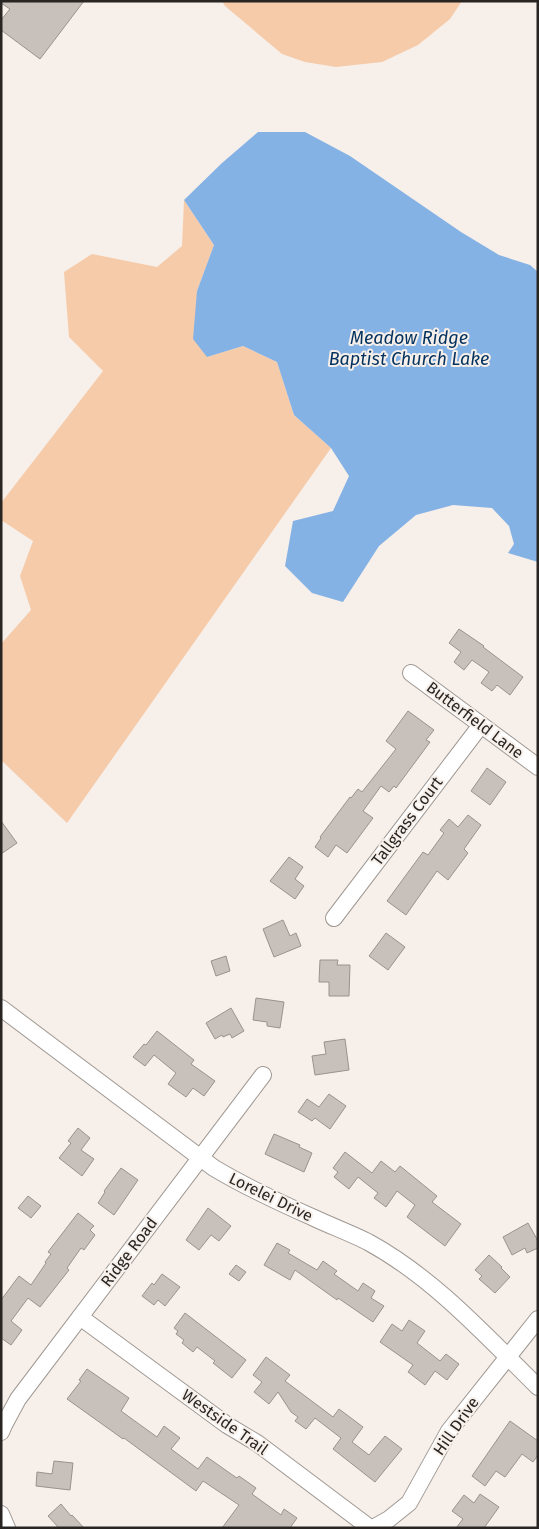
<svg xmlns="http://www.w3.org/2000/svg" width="539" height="1529" font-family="'Fira Sans',sans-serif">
	<rect width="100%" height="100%" fill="#f7efe9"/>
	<g fill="#f5cbaa">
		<polygon points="222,1 462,1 450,19 418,45 382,62 336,67 305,62 282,54 225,6"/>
		<polygon points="184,200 214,245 197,291 207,357 243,346 277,362 294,415 331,448 67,823 1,760 1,644 31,610 20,576 33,541 1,520 1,503 103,371 69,337 64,272 92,254 157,267 182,246"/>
	</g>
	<polygon fill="#85b2e5" points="258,132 305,132 350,156 461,232 499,255 530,265 538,272 538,562 508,553 514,544 509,526 492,508 453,505 416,515 379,546 343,602 312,593 285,566 293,521 333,511 349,476 331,448 294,415 277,362 243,346 207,357 193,339 197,291 214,245 184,200 222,163"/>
	<g fill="#c8c1bb" stroke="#9a938d">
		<polygon points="1,1 84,1 40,59 1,30 1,20 10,9 1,3"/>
		<polygon points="459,629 484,646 483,647 523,677 510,695 497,685 492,691 481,683 489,672 472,660 464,670 454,662 461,652 449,643"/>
		<polygon points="408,711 434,730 426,740 430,742 396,788 394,786 389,792 381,786 363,811 373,818 347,853 336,845 328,857 315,847 321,838 320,837 350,797 351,798 358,789 362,792 396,749 386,741"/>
		<polygon points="487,768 506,782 490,805 471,791"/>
		<polygon points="468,815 481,825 464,849 468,853 448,880 437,871 406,915 387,901 423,852 428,855 444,833 440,830 449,819 458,827"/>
		<polygon points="1,821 17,843 1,854"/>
		<polygon points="289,857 303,867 295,879 304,886 295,899 270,881"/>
		<polygon points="283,920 290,936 296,933 301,946 274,957 263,929"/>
		<polygon points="386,933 405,947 388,970 369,956"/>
		<polygon points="226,956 230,971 216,976 211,961"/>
		<polygon points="320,960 338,960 337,965 350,965 349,996 329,996 329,982 319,982"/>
		<polygon points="256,998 284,1002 280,1028 267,1026 267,1022 253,1020"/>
		<polygon points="231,1008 244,1031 232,1038 230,1034 223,1037 222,1035 215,1039 206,1023"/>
		<polygon points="157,1031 194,1060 191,1064 215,1081 204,1096 193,1088 186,1097 168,1084 176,1073 154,1055 145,1066 133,1057 144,1044 146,1045"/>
		<polygon points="345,1039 349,1070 315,1075 312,1056 326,1054 324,1042"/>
		<polygon points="329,1094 346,1106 330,1129 315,1118 312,1121 298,1112 307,1099 319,1107"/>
		<polygon points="78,1128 90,1138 81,1150 94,1159 82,1176 59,1158 71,1143 68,1141"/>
		<polygon points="274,1134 300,1145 299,1147 312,1153 304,1172 265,1154"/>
		<polygon points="345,1152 372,1173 381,1161 395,1172 400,1166 437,1196 432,1202 461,1224 445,1246 407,1217 415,1205 397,1191 386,1207 374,1198 378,1193 358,1177 349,1189 334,1177 338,1172 333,1168"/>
		<polygon points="121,1168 138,1180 114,1215 98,1203 105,1192 104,1191"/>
		<polygon points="28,1196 41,1206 31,1218 18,1208"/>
		<polygon points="208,1208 231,1226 219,1241 211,1235 199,1250 186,1240"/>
		<polygon points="78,1213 94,1226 90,1230 95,1235 84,1250 81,1248 67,1268 69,1270 40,1307 28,1298 11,1321 22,1330 11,1345 1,1338 1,1300 19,1276 31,1285 46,1263 45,1262 51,1254 48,1252"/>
		<polygon points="528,1223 538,1241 538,1248 527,1253 525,1248 512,1255 503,1237"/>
		<polygon points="277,1243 290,1250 288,1253 317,1270 323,1261 337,1271 334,1274 358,1291 363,1283 375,1291 371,1298 384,1306 373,1322 338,1298 337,1300 295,1270 290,1280 264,1265"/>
		<polygon points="489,1255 502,1267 501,1268 510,1277 495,1293 479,1279 482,1276 475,1270"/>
		<polygon points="236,1265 246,1272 239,1281 229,1274"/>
		<polygon points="162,1274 180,1287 165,1306 158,1300 154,1305 142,1296 152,1283 154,1285"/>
		<polygon points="185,1313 246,1360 232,1378 213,1363 215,1361 197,1347 193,1352 182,1343 184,1340 176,1334 178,1331 174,1328"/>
		<polygon points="409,1320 425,1331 417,1343 440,1361 446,1354 459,1364 447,1380 435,1371 425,1385 408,1372 413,1365 380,1342 392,1324 402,1331"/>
		<polygon points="266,1357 290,1375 285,1381 333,1417 339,1409 363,1427 352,1442 369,1455 385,1436 402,1449 375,1482 333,1449 341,1438 315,1418 306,1429 295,1421 298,1417 291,1412 278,1392 269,1404 254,1392 262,1382 253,1375"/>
		<polygon points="87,1369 129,1398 121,1411 157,1437 164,1426 180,1438 171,1449 198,1469 207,1457 231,1474 237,1478 239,1476 256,1488 252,1494 281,1515 284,1509 297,1518 290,1528 222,1528 239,1505 203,1481 196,1491 124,1438 123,1439 67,1399 81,1381 79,1380"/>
		<polygon points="510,1421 538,1441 538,1455 533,1462 522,1454 505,1477 496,1471 485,1486 472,1476"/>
		<polygon points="54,1461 73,1463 70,1490 36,1486 37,1472 52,1474"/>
		<polygon points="480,1494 499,1507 484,1528 456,1528 463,1519 452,1511 464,1495 474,1503"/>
		<polygon points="61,1504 71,1516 72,1515 84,1528 59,1528 48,1516"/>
	</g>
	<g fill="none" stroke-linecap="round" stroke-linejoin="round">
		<g stroke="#9f9893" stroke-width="18">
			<g id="minor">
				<polyline points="411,673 538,767"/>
				<polyline points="334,918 481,725"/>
				<path d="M1 1008 214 1168C246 1187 278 1202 312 1217 331 1226 350 1233 368 1242 434 1278 485 1335 538 1387"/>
				<polyline points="80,1317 227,1425 257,1443 370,1528"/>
				<polyline points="1,1432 4,1425 18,1399 263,1075"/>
				<polyline points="1,1514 7,1528"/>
				<polyline points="373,1528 389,1519 409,1503 449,1431 538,1319"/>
			</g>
		</g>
		<use href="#minor" stroke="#fff" stroke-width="16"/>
	</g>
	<g text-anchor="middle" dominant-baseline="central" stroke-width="4" stroke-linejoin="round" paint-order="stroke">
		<g font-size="16" fill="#282523" stroke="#f7efe9">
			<text transform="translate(475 720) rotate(37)">Butterfield Lane</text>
			<text transform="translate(407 821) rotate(-53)">Tallgrass Court</text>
			<text transform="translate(271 1197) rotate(26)">Lorelei Drive</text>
			<text transform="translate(129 1252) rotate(-53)">Ridge Road</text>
			<text transform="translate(225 1422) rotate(35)">Westside Trail</text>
			<text transform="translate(456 1426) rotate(-55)">Hill Drive</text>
		</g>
		<g font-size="18" font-style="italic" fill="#01325f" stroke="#f7efe9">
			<text x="409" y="338">Meadow Ridge<tspan x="409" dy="21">Baptist Church Lake</tspan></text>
		</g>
	</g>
	<rect width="539" height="1529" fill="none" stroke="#282523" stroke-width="5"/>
</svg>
